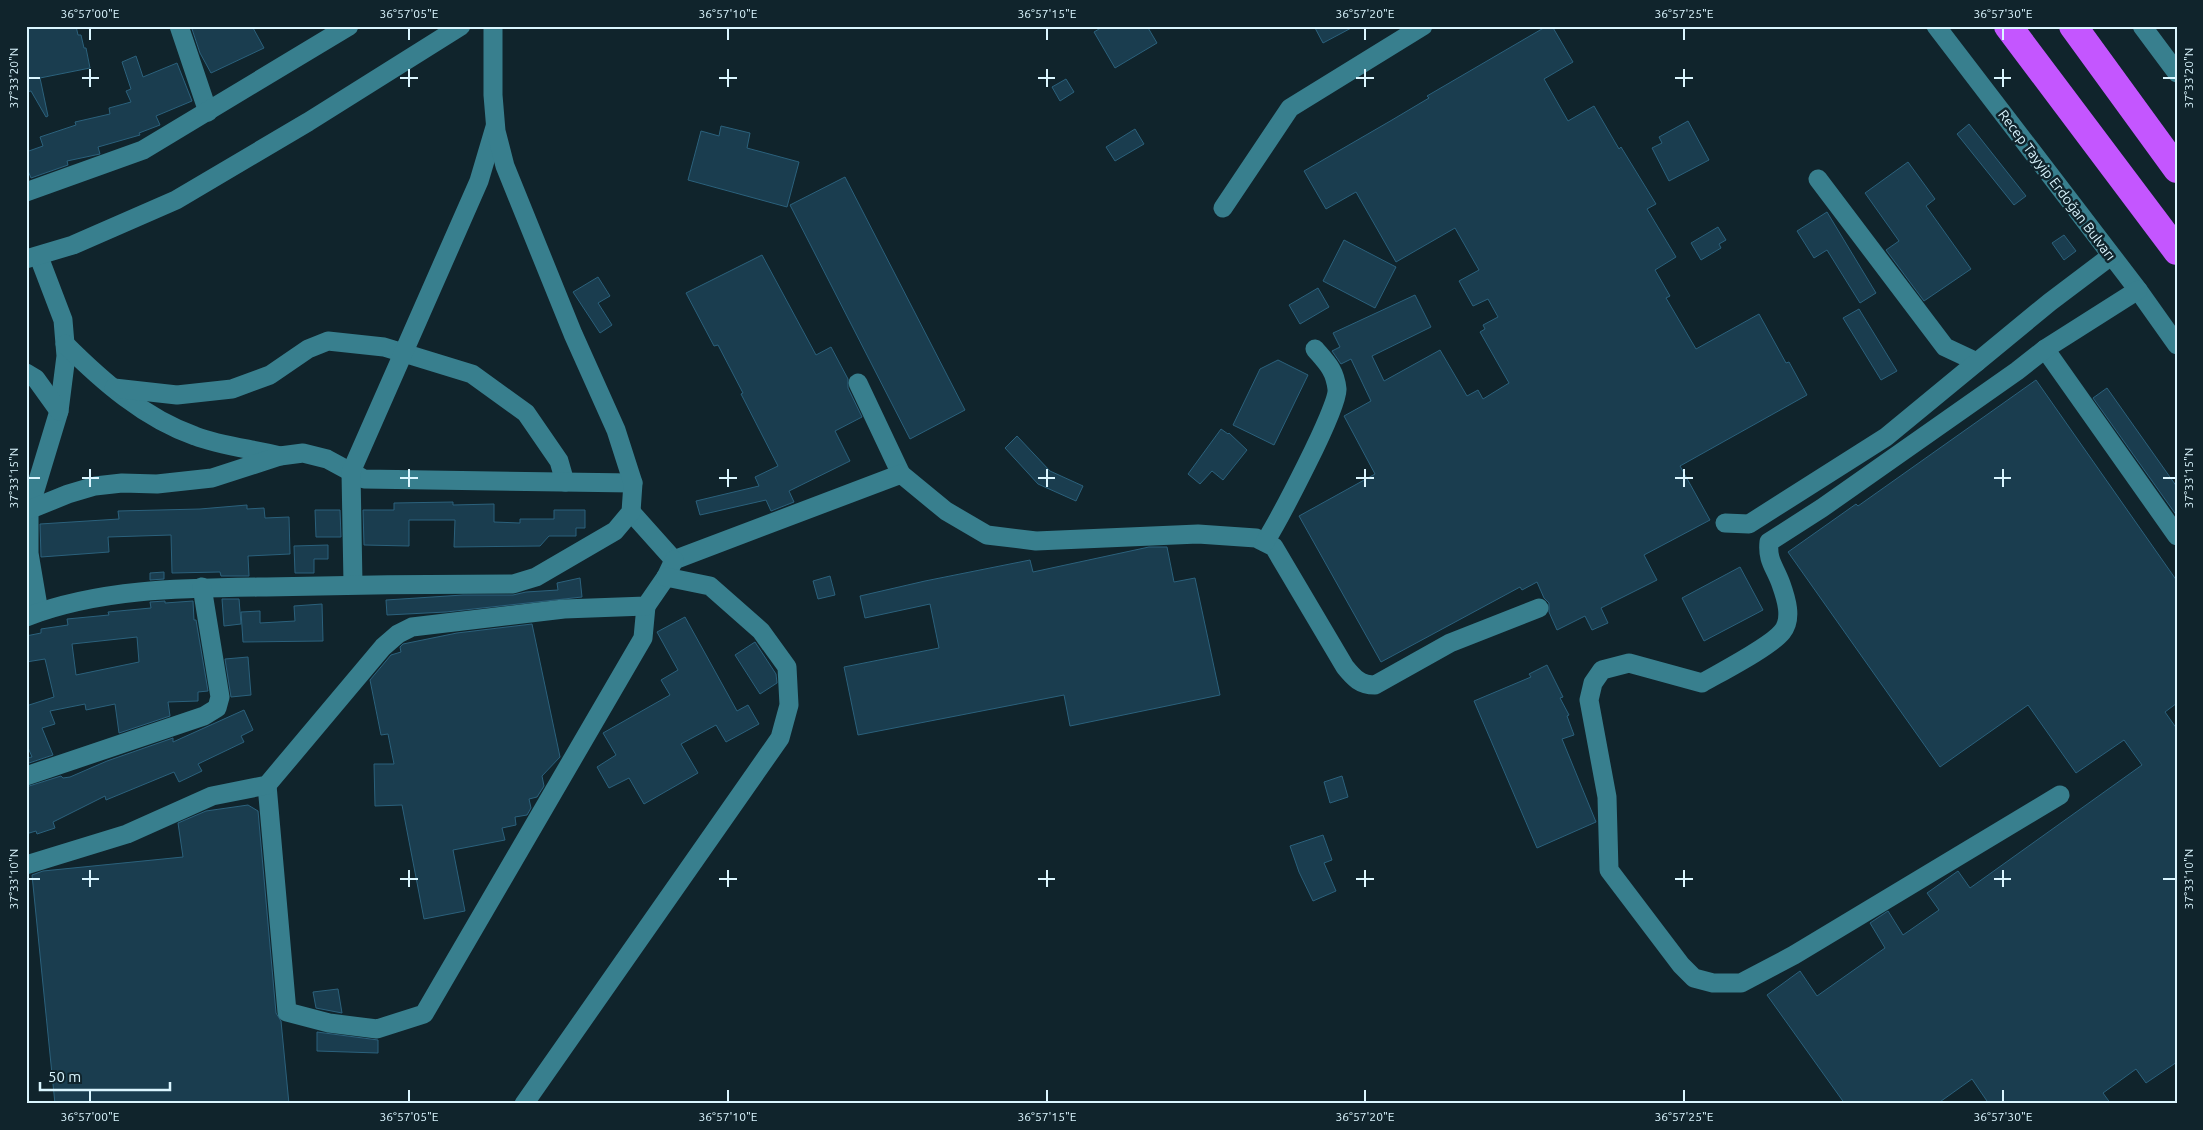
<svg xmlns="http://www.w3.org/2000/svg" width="2203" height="1130" font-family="Ubuntu,sans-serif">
	<rect width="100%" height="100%" fill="#10242c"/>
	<g fill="#1a3d4f" stroke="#2b617c" fill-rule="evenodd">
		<polygon points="26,26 76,26 78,35 81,35 84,48 86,48 90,68 40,78 48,116 46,117 31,91 26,92"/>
		<polygon points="191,26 252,26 264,48 211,73 200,53"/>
		<polygon points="1104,26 1147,26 1157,43 1115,68 1094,32"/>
		<polygon points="1314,26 1355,26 1323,43"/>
		<polygon points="1547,26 1552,26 1573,62 1544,79 1568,121 1594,106 1619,149 1621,147 1656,204 1647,209 1676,257 1655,270 1670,296 1666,298 1696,349 1759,314 1786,363 1789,362 1807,395 1680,466 1710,520 1644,555 1657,580 1601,608 1608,623 1592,630 1585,616 1557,630 1549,612 1549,603 1544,598 1537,582 1522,590 1520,587 1381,662 1299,516 1375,474 1344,416 1371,401 1351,359 1341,364 1332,351 1340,347 1333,333 1415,295 1431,327 1372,356 1384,381 1440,350 1467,396 1478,390 1483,399 1509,383 1480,332 1485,329 1483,325 1498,317 1488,299 1473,306 1459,281 1479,270 1455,228 1396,262 1356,192 1326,209 1304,171 1392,120 1429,98 1427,96"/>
		<polygon points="136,56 143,77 177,63 192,101 156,116 160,125 139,133 140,135 98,147 100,154 67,161 68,165 31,178 26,166 26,152 43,146 40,137 76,125 75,122 110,114 109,108 131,102 126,91 131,89 122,62"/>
		<polygon points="1066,79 1074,92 1060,101 1052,87"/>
		<polygon points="1688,121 1709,160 1669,181 1652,148 1662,143 1659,137"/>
		<polygon points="1969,124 2026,196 2014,205 1957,134"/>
		<polygon points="721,126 750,133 747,148 799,162 787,207 688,180 701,131 719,136"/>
		<polygon points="1135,129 1144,144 1115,161 1106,147"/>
		<polygon points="1908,162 1935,199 1926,206 1971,269 1924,301 1886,250 1899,241 1865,193"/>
		<polygon points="845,177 965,410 910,439 790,205"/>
		<polygon points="1827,212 1876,293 1860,303 1827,250 1814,258 1797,231"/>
		<polygon points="1718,227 1726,240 1719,244 1721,248 1701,260 1691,243"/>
		<polygon points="2064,235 2076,251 2064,260 2052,243"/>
		<polygon points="1344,240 1396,267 1375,308 1323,281"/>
		<polygon points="762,255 816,355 831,347 848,379 848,388 862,417 835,431 850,461 789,491 794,502 771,511 766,500 700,515 696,501 759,486 755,477 778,466 741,394 743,393 718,345 714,346 686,293"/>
		<polygon points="598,277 610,296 598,303 612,325 600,333 573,292"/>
		<polygon points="1318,288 1329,307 1300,324 1289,305"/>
		<polygon points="1859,309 1897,371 1881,380 1843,318"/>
		<polygon points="1278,360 1308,375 1274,445 1233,425 1260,369"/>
		<polygon points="2036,380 2177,581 2177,703 2165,712 2177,729 2177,1062 2146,1083 2136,1069 2103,1093 2111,1104 1989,1104 1972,1079 1937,1104 1845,1104 1767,995 1800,971 1817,996 1885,948 1870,923 1888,911 1903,935 1939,910 1927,893 1958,871 1970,888 2142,765 2124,740 2076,773 2028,705 1940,767 1788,552 1856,504 1858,506"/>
		<polygon points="2107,388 2177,487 2177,516 2093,398"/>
		<polygon points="1221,429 1228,434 1229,433 1247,450 1223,480 1212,471 1200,484 1188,474"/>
		<polygon points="1017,436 1050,471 1083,486 1076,501 1038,484 1005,448"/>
		<polygon points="453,502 453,505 494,504 494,522 520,523 520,519 554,519 554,510 585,510 585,528 576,528 576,536 549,536 540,546 454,547 455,520 409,520 409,546 364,545 363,510 394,510 394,503"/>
		<polygon points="247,505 247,509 264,508 265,518 289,517 290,554 248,556 249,576 221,576 220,572 172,573 171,535 108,537 109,552 41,557 40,524 119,519 118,511 200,509"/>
		<polygon points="315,510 340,510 341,537 316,537"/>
		<polygon points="328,545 328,559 314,559 314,573 295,573 294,546"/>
		<polygon points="1149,547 1167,547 1174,582 1195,578 1220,695 1070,726 1064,695 858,735 844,667 939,648 930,604 865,618 860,596 925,581 1030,560 1033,572"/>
		<polygon points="1740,567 1763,610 1704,641 1682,598"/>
		<polygon points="164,572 164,579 150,580 150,573"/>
		<polygon points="830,576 835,595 818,599 813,581"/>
		<polygon points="580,578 582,597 446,612 387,615 386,600 463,595 513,595 526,592 558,590 557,583"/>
		<polygon points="222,599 239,599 241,624 224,626"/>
		<path d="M165 601V603L193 601 194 620H196L208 691 198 692V701L168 702 170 716 119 733 115 704 86 710 85 704 50 711 55 724 42 728 53 755 26 764V758L32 757 26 743V706L54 697 45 659 26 662V636L41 633V629L68 625 67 619 109 615 108 612 151 608 150 602ZM137 637 139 662 76 675 72 644Z"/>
		<polygon points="322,604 323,641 243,642 241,612 260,611 260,623 295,621 294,606"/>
		<polygon points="685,617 737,711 748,705 759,724 726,742 716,725 681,744 698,773 644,804 629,778 609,788 597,767 616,755 603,733 670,695 661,680 678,670 657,632"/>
		<polygon points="532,624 560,757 542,776 544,786 537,797 529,799 531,808 527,815 515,817 516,825 502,828 505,840 453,850 465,911 424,919 402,805 375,806 374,764 394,764 388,734 381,735 370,680 391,655 401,652 400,647 403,644 457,633"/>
		<polygon points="755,642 776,674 777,683 760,694 735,655"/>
		<polygon points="248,657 251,695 231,697 225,659"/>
		<polygon points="1547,665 1563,697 1560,698 1569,715 1567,716 1574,735 1562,739 1596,822 1537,848 1474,701 1531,677 1529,674"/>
		<polygon points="244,710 253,730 241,736 244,742 198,764 202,771 179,782 174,772 106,800 105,796 53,822 55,828 37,834 36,831 26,834 26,787 61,776 63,778 70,777 107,761 173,738 173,742"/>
		<polygon points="1342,776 1348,797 1330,803 1324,782"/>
		<polygon points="248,805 258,811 276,1013 281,1021 289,1104 55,1104 32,875 43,871 183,857 178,823 206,811"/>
		<polygon points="1323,835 1332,860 1324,863 1336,891 1313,901 1299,872 1290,846"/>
		<polygon points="338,989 342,1013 316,1008 313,992"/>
		<polygon points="317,1032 378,1040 378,1053 317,1051"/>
	</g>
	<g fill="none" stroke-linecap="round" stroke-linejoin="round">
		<g stroke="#387f8e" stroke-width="19">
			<polyline points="179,26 208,112"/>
			<polyline points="1936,26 2138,290 2177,345"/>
			<polyline points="2142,26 2177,73"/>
			<polyline points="1818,179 1945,347 1977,362"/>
			<polyline points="26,192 143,150 349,26"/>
			<polyline points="1223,208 1290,108 1423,26"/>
			<polyline points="39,257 63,320 66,356 59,411 29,510 29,553 39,612"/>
			<polyline points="26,259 73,245 176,200 308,122 461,26"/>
			<path d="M65 344C102 381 144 418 195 436 221 446 253 449 280 456"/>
			<polyline points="2045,349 2177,536"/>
			<polyline points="26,373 36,379 59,411"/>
			<polyline points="858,383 901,474"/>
			<polyline points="114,388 177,395 232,389 270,375 308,349 328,341 384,347 472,374 526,413 559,461 565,482"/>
			<polyline points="26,511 68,494 95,486 122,483 157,484 212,478 280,456 303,453 327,459 364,479 633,483"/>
			<path d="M631 512 674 560 901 474 946 511 987 535 1036 541 1198 534 1256 538 1274 547 1345 667C1354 678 1360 685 1375 685L1450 643 1539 608"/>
			<polyline points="1725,523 1749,524 1886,437 2050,302 2111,256"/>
			<path d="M1265 542C1278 521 1339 407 1337 389 1335 370 1327 363 1315 349"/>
			<polyline points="353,584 351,472 479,181 495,127"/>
			<path d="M26 617C102 588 186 588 266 587 348 585 430 584 513 584L536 577 615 531 631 512 633 483 616 430 573 334 505 166 496 131 493 95V26"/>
			<polyline points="26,776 204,716 217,708 220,697 202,587"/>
			<polyline points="267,785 287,1012 329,1023 377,1029 424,1014 643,638 646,606"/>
			<path d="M2060 795 1794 955 1741 983H1713L1694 978 1681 965 1609 870 1607 797 1589 700 1593 683 1602 670 1629 663 1702 683C1721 672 1770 647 1782 632 1793 619 1786 598 1781 584 1775 567 1767 561 1769 542L1822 508 2017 371 2045 349 2138 290"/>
			<polyline points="26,865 127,834 212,796 267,785 383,647 398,634 412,627 564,609 646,606 666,577 674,560"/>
			<polyline points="524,1104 780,738 789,705 787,667 761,631 710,586 666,577"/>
		</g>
		<g stroke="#c456ff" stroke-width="28">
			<polyline points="2008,26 2177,251"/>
			<polyline points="2073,26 2177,169"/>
		</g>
	</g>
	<path fill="none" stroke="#dbf6ff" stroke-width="2" d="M90 28V40M409 28V40M728 28V40M1047 28V40M1365 28V40M1684 28V40M2003 28V40M90 69V87M409 69V87M728 69V87M1047 69V87M1365 69V87M1684 69V87M2003 69V87M28 78H40M82 78H99M400 78H418M719 78H737M1038 78H1055M1356 78H1374M1675 78H1693M1994 78H2011M2163 78H2176M90 469V487M409 469V487M728 469V487M1047 469V487M1365 469V487M1684 469V487M2003 469V487M28 478H40M82 478H99M400 478H418M719 478H737M1038 478H1055M1356 478H1374M1675 478H1693M1994 478H2011M2163 478H2176M90 870V887M409 870V887M728 870V887M1047 870V887M1365 870V887M1684 870V887M2003 870V887M28 879H40M82 879H99M400 879H418M719 879H737M1038 879H1055M1356 879H1374M1675 879H1693M1994 879H2011M2163 879H2176M90 1090V1102M409 1090V1102M728 1090V1102M1047 1090V1102M1365 1090V1102M1684 1090V1102M2003 1090V1102"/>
	<g text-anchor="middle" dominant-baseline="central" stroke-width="5" stroke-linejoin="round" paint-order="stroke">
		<g font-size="14" fill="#dbf6ff" stroke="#10242c">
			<text transform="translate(2057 185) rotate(53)">Recep Tayyip Erdoğan Bulvarı</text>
		</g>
	</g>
	<rect width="2203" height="1130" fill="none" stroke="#10242c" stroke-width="55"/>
	<path d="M40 1082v8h130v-8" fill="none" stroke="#dbf6ff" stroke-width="2.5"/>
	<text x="48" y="1082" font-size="15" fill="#dbf6ff" stroke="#10242c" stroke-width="4" paint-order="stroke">50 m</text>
	<rect x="28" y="28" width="2148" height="1074" fill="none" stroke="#dbf6ff" stroke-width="2"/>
	<g font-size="12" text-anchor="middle" fill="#dbf6ff">
		<text x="90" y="18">36°57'00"E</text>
		<text x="409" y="18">36°57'05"E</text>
		<text x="728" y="18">36°57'10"E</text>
		<text x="1047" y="18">36°57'15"E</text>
		<text x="1365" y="18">36°57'20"E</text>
		<text x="1684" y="18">36°57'25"E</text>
		<text x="2003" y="18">36°57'30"E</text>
		<text transform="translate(14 78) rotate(-90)" y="4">37°33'20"N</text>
		<text transform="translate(2189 78) rotate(-90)" y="4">37°33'20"N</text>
		<text transform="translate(14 478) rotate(-90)" y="4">37°33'15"N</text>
		<text transform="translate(2189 478) rotate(-90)" y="4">37°33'15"N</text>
		<text transform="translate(14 879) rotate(-90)" y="4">37°33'10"N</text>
		<text transform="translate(2189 879) rotate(-90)" y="4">37°33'10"N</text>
		<text x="90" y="1121">36°57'00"E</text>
		<text x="409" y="1121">36°57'05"E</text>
		<text x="728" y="1121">36°57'10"E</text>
		<text x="1047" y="1121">36°57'15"E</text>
		<text x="1365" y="1121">36°57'20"E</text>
		<text x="1684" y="1121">36°57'25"E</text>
		<text x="2003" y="1121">36°57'30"E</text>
	</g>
</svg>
